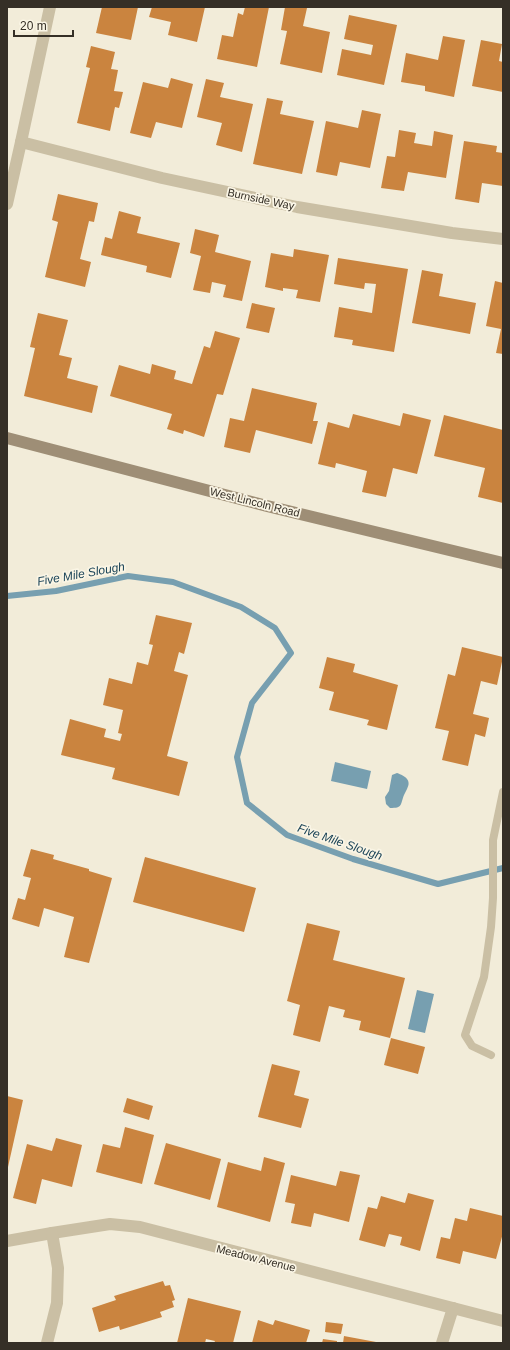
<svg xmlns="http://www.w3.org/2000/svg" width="510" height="1350" font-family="Helvetica,sans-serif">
	<rect width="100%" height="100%" fill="#f2ecd9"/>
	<g fill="#779fb0">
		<polygon points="335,762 371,771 367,789 331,781"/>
		<path d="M397 773C405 776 412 780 407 789 406 791 405 793 404 795 400 805 403 808 390 808L386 804 385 797 389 791 392 775Z"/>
		<polygon points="417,990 434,994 425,1033 408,1029"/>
	</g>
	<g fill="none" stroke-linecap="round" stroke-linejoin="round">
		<polyline stroke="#779fb0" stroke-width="6" points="7,596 56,591 128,576 173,582 241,607 275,628 291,653 252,703 237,757 247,803 287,835 353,859 438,884 503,868"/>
	</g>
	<g fill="#ca843f">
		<polygon points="102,7 138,7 131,40 96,33"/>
		<polygon points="152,7 205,7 197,42 168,35 171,22 149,17"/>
		<polygon points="245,7 269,7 257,67 217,59 222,35 233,37 238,13 243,15"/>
		<polygon points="285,7 307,8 303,26 330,32 322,73 280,64 287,31 281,30"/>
		<polygon points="349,15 397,25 384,85 337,75 342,49 371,55 373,45 344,39"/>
		<polygon points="443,36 465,40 454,97 425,91 425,86 401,82 406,53 438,60"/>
		<polygon points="481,40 502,44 499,61 503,62 503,92 472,86"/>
		<polygon points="91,46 115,52 111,69 118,70 114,91 123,92 119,108 115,107 110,131 77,123 90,68 86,67"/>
		<polygon points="171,78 193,84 182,128 156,122 151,138 130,133 143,82 168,88"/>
		<polygon points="206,79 224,83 220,97 253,104 242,152 216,145 222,123 197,117"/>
		<polygon points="267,98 283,101 280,114 314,121 302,174 253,164"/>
		<polygon points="362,110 381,114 370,168 340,162 337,176 316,172 326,121 358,128"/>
		<polygon points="399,130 416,133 414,143 432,146 434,131 453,135 446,178 408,172 404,191 381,188 387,156 395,157"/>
		<polygon points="464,141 497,146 496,152 503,153 503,186 482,183 479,203 455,199"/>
		<polygon points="58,194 98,203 94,222 89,221 80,259 91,262 85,287 45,277 58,222 52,220"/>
		<polygon points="119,211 141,217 137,233 180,243 171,278 146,272 147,266 101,255 105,237 112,239"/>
		<polygon points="195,229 219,235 215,252 251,261 242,301 223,297 226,285 212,282 210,293 193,290 201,256 190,253"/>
		<polygon points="294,249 329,255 320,302 296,298 298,290 283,288 283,291 265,287 271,253 293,257"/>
		<polygon points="338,258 408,269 394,352 352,345 353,340 334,337 339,307 372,313 376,284 365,283 364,289 334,284"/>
		<polygon points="422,270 443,274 439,296 476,303 470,334 412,323"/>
		<polygon points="495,281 503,283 503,354 496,353 501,329 486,326"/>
		<polygon points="252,303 275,308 269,333 246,328"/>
		<polygon points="38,313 68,320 59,355 72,358 67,378 98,386 92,413 24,396 35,348 30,347"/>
		<polygon points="215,331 240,338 223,395 217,394 204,437 184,430 183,434 167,429 172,414 110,396 119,365 150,374 152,364 176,371 174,379 192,384 204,346 210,348"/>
		<polygon points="252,388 317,403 313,421 318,421 312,444 256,430 250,453 224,447 230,418 244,421"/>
		<polygon points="403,413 431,420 417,474 393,468 386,497 362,492 367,471 336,463 335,468 318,464 328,422 349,428 353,414 400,426"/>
		<polygon points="444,415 503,430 503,503 478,497 485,468 434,456"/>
		<polygon points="156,615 192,623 184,654 179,652 174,671 188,675 167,756 188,762 179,796 112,779 115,768 61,755 70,719 106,729 104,737 120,741 122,734 118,733 123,710 103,705 109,678 132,684 137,662 148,665 153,645 149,644"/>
		<polygon points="462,647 503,657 497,685 481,681 473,714 489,718 485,737 475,734 468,766 442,760 449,731 435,728 448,674 455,676"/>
		<polygon points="327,657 355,664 353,672 398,685 387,730 367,725 369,720 329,710 334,692 319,688"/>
		<polygon points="31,849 54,855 53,859 89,869 89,871 112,878 89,963 64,957 74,917 44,908 39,927 12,919 18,898 25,900 31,878 23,876"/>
		<polygon points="145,857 256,888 244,932 133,902"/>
		<polygon points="307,923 340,931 333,960 405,978 390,1038 359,1030 361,1021 343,1017 345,1010 329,1006 320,1042 293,1035 300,1005 287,1001"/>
		<polygon points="391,1038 425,1047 418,1074 384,1065"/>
		<polygon points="272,1064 300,1071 294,1095 309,1099 301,1128 258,1117"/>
		<polygon points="7,1096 23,1100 8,1167 7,1167"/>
		<polygon points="127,1098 153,1106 149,1120 123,1112"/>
		<polygon points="125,1127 154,1135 142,1184 96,1172 103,1144 120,1148"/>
		<polygon points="56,1138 82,1145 72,1187 42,1179 36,1204 13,1198 27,1144 52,1151"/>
		<polygon points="166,1143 221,1159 210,1200 154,1184"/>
		<polygon points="264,1157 285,1163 270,1222 217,1207 228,1162 261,1171"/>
		<polygon points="340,1171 360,1175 349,1222 314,1213 311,1227 291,1223 295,1204 285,1202 291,1175 336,1186"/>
		<polygon points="408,1193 434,1200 420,1251 400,1245 402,1237 389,1234 385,1247 359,1240 368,1207 377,1209 381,1196 405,1203"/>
		<polygon points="470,1208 503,1216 503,1233 496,1259 463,1251 460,1264 436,1258 441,1237 450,1239 455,1218 467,1221"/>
		<polygon points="163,1281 165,1286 170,1285 175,1300 172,1301 174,1307 160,1312 162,1317 120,1330 119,1326 99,1332 92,1308 116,1300 114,1296"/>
		<polygon points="188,1298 241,1311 233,1343 214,1343 215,1341 206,1339 205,1343 177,1343"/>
		<polygon points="258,1320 273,1325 275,1320 310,1330 306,1343 252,1343"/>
		<polygon points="326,1322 343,1324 341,1334 325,1332"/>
		<polygon points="344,1336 376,1342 376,1343 343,1343"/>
		<polygon points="323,1339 337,1341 337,1343 322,1343"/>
	</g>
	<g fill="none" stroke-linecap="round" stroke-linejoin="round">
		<polyline stroke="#cabfa4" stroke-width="8" points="491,1055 472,1046 465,1035 484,977 491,927 493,898 493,840 503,792"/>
		<g stroke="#cabfa4" stroke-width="12">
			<polyline points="21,142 162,178 297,207 452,233 503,239"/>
			<polyline points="7,204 21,142 50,7"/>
			<polyline points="7,1241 52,1233 110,1224 140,1227 503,1321"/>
			<polyline points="47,1343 57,1303 58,1268 52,1233"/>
			<polyline points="442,1343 453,1308"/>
		</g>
		<polyline stroke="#9e8e76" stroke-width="12" points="7,438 267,506 503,563"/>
	</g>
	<g text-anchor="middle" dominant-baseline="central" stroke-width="3.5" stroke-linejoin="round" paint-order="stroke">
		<g font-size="11" fill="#352f26" stroke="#faf5e5">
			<text transform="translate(261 199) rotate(12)">Burnside Way</text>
			<text transform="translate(255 502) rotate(14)">West Lincoln Road</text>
			<text transform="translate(256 1258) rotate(14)">Meadow Avenue</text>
		</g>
		<g font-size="12" font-style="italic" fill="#1b4458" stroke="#faf5e5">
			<text transform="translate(81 574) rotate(-10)">Five Mile Slough</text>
			<text transform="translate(340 842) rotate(19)">Five Mile Slough</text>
		</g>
	</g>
	<rect width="510" height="1350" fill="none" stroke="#352f26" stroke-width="16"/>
	<path d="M14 30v6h59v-6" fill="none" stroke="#352f26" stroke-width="2"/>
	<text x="20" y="30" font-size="12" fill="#352f26" stroke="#faf5e5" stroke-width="3" paint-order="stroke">20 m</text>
</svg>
